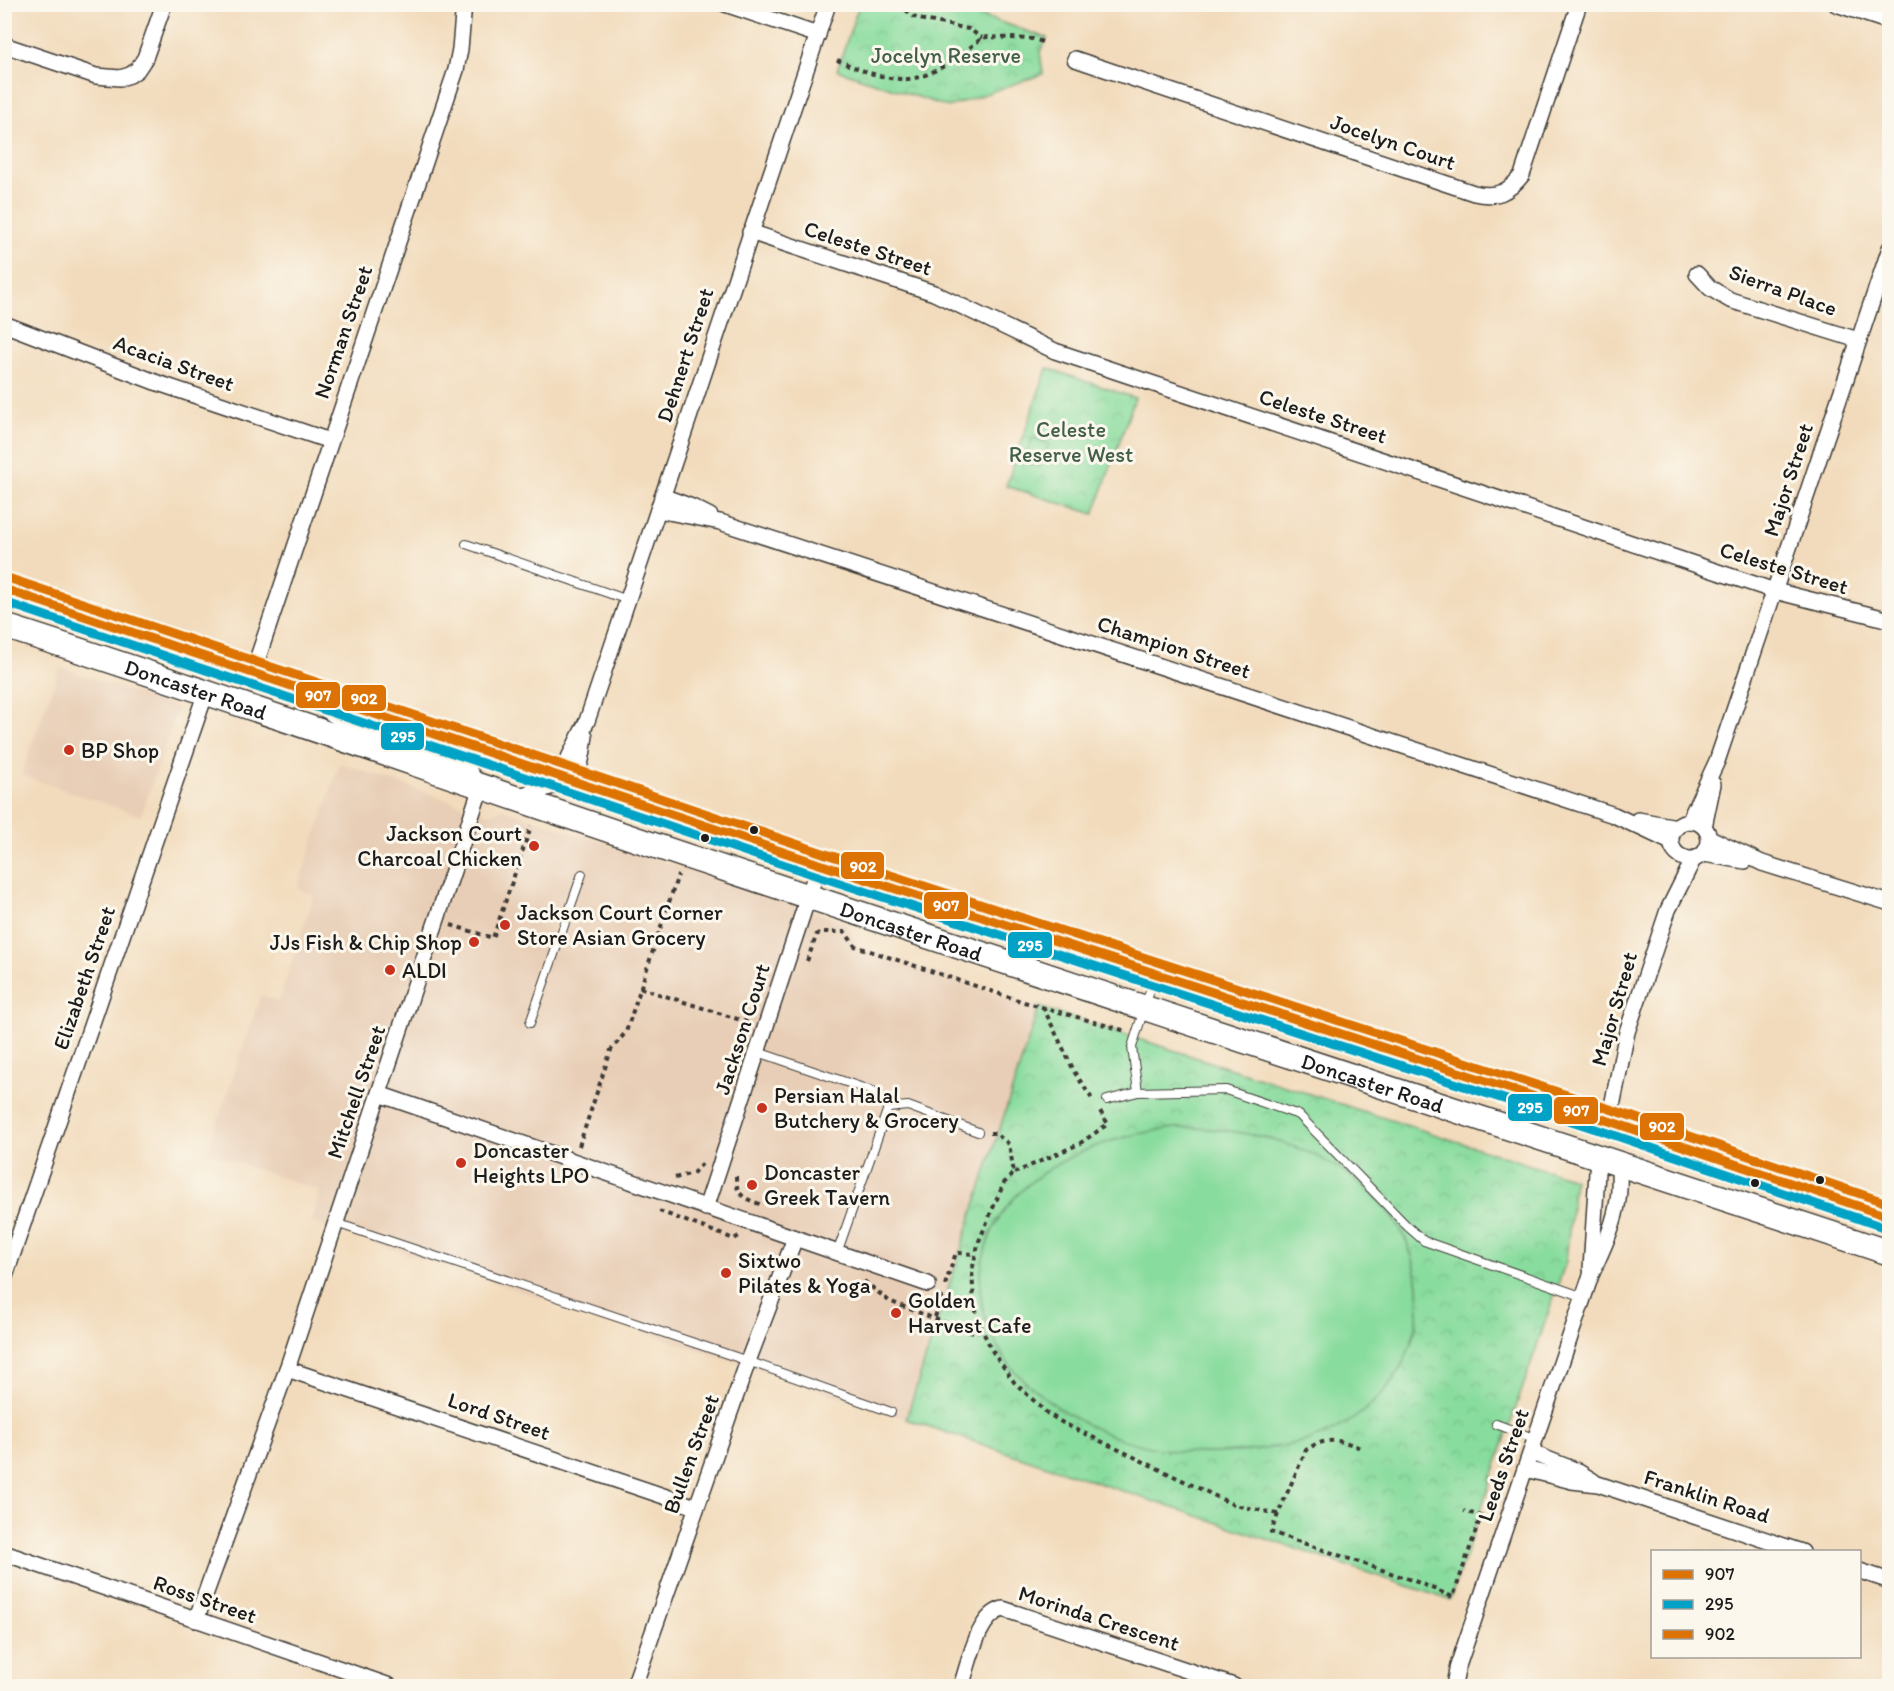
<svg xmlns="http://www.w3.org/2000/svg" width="1894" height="1691" font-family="Itim,sans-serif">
	<defs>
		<pattern id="park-crowns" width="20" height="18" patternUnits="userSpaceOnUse" patternTransform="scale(1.5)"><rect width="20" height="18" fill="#88dc9d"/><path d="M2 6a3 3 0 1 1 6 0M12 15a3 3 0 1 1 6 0" fill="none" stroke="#75bc87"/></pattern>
	</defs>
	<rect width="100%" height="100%" fill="#fbf7ec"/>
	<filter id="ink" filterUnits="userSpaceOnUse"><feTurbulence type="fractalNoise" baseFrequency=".0167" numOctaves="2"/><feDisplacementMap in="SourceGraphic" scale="12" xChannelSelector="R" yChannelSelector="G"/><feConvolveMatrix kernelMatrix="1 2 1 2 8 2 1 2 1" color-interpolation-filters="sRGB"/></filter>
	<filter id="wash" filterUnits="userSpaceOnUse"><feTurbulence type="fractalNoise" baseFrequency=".008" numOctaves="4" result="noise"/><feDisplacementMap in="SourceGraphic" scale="24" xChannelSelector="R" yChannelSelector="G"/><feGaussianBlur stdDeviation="1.35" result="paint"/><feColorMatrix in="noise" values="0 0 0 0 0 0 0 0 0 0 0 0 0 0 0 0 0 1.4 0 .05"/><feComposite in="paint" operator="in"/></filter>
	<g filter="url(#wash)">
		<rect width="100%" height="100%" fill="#f2dbbc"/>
		<g fill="#e8ceb6">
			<polygon points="60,667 178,708 141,816 21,775"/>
			<polygon points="340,763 488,814 503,809 846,922 856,946 1039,1007 906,1419 311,1222 320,1191 207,1152 261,995 279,1001 314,895 297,889"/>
		</g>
		<g fill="url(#park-crowns)" stroke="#527c5c" stroke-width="1.5">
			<polygon points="859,5 951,5 1047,38 1040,52 1043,74 948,107 837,70"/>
			<polygon points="1047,368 1135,398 1094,514 1006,486"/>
			<polygon points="1039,1007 1574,1179 1566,1261 1450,1600 906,1419"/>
		</g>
		<g fill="#88dc9d" stroke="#527c5c" stroke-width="1.5">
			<polygon points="1033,437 1049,444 1039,467 1024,460"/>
			<path d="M1175 1128C1254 1126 1342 1151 1392 1216 1404 1232 1412 1253 1416 1272 1431 1352 1376 1426 1297 1443 1208 1462 1123 1457 1048 1400 1034 1389 1019 1378 1008 1363 989 1336 977 1305 981 1272 991 1178 1092 1137 1175 1128Z"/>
		</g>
	</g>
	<g filter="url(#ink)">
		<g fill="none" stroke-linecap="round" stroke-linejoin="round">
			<g stroke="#3c3934" stroke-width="10">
				<g id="lane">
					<polyline points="466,544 628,600"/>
					<polyline points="530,1023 582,874"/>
					<polyline points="758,1052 875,1092 888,1108 837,1253"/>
					<polyline points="1138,1092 1132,1047 1155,975"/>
					<polyline points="1107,1100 1138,1092 1226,1090 1299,1115 1407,1226 1424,1241 1584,1297"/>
					<polyline points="888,1108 908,1106 978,1132"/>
					<polyline points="336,1223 748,1361 891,1412"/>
					<polyline points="1496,1424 1536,1439"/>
				</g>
			</g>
			<g stroke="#3c3934" stroke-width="18">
				<g id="street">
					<polyline points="725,4 818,35"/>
					<polyline points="1836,4 1890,22"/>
					<polyline points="4,45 96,76 120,78 130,75 137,70 145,58 164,4"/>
					<path d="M1075 59 1474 193C1496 198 1508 193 1522 175L1579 4"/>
					<polyline points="750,232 934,293 1055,351 1775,591 1890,620"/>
					<polyline points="1697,274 1710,288 1730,300 1858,340"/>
					<polyline points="4,324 155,382 330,441"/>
					<polyline points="662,496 692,507 710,516"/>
					<polyline points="658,510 720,522 1614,815 1671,842"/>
					<polyline points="253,672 456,70 460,49 464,4"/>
					<polyline points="560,776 587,721 828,4"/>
					<path d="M514 797C531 792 570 786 578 769 583 759 583 747 585 736"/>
					<polyline points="1638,820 1677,827"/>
					<circle cx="1690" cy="840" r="19"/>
					<polyline points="1689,821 1717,761 1890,248"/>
					<polyline points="1704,827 1713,784"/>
					<polyline points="1710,838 1762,863 1890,903"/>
					<polyline points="1704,854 1745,861"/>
					<polyline points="379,1094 928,1284"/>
					<polyline points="1609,1121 1627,1032 1668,910 1693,860"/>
					<polyline points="706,1208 819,864"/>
					<polyline points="1591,1269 1598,1156"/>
					<polyline points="4,1279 206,692"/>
					<polyline points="287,1369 696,1507"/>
					<polyline points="1532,1453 1575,1470 1593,1481"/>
					<polyline points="1526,1469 1572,1481 1598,1484 1802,1552"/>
					<polyline points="4,1553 390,1686"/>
					<polyline points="1860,1571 1890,1581"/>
					<polyline points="196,1620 287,1369 481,787 467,769 449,756 340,719 312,701"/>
					<polyline points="634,1686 748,1361 795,1238"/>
					<path d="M961 1686C969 1665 977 1615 1003 1609L1234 1686"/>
					<path d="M1454 1686 1457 1669 1591 1275C1602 1250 1614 1227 1618 1200 1620 1188 1619 1175 1619 1163"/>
				</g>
			</g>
			<g stroke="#3c3934" stroke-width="27">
				<g id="primary">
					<polyline points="4,589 819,864 1609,1121 1890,1217"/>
					<path id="s1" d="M4 626C236 700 464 782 695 859 1093 992 1491 1121 1890 1253"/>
				</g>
			</g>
			<g stroke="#3c3934" stroke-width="4" stroke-dasharray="4.5 4.5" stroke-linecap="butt">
				<polyline points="899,4 914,17 919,19 969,29 982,38"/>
				<path d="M837 60C857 68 878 78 900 79 928 82 961 55 982 38L987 37 1033 39 1046 43"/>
				<polyline points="451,925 493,938 531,826"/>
				<polyline points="807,961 817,934 824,932 845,932 855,946 1024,1002 1126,1031"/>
				<polyline points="640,988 750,1023"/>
				<polyline points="1043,1007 1075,1073 1094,1102"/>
				<path d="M990 1133H995L1009 1144 1014 1173 1004 1183 996 1201 979 1241 972 1270 974 1304 982 1330 993 1352 1014 1382 1047 1413 1063 1423 1234 1505 1278 1514 1306 1450C1324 1437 1343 1439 1362 1449"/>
				<polyline points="579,1146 611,1050 626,1032 678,875"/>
				<polyline points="1014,1173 1079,1144 1108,1124 1100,1111"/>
				<path d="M736 1176C736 1195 743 1198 760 1204L759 1208"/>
				<polyline points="675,1178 693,1173 702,1164"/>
				<polyline points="659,1211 734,1239 739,1236"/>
				<polyline points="864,1281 889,1301 969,1332 982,1330"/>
				<polyline points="945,1285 956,1253 976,1254"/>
				<polyline points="935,1317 943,1292"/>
				<polyline points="1278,1514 1271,1532 1417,1582 1453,1597 1481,1516 1464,1511"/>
			</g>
			<use href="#lane" stroke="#fff" stroke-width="8"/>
			<use href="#street" stroke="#fff" stroke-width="15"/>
			<use href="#primary" stroke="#fff" stroke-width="24"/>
			<g stroke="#fbf7ec" stroke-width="14">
				<polyline id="bus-1" points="4,589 819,864 1609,1121 1890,1217"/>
			</g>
			<g stroke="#fbf7ec" stroke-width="14">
				<polyline id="bus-2" points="4,602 815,875 1605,1132 1886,1228"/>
			</g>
			<g stroke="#fbf7ec" stroke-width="14">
				<polyline id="bus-3" points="8,578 823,853 1613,1110 1890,1204"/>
			</g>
			<use href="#bus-1" stroke="#dd7304" stroke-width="9"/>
			<use href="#bus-2" stroke="#01a2c5" stroke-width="9"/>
			<use href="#bus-3" stroke="#dd7304" stroke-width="9"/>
		</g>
	</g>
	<g fill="#c8321e" stroke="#fbf7ec" stroke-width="2">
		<circle cx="69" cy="750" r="6"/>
		<circle cx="534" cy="846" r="6"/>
		<circle cx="505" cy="925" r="6"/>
		<circle cx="474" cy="942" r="6"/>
		<circle cx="390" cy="970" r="6"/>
		<circle cx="762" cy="1108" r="6"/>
		<circle cx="461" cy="1163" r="6"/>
		<circle cx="752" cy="1185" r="6"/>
		<circle cx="726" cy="1273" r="6"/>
		<circle cx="896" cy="1313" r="6"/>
	</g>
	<g fill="#1c1c1c" stroke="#fbf7ec" stroke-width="2">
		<circle cx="754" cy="830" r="5"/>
		<circle cx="705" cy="838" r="5"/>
		<circle cx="1820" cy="1180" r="5"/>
		<circle cx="1755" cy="1183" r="5"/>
	</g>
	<g text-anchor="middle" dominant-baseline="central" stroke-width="6" stroke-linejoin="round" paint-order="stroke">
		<g font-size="22" fill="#425f49" stroke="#fbf7ec">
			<text x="946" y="55">Jocelyn Reserve</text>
			<text x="1071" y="429">Celeste<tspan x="1071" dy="25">Reserve West</tspan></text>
		</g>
		<g font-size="22" fill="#1c1c1c" stroke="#fbf7ec">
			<text transform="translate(1393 142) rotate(19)">Jocelyn Court</text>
			<text transform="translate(868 248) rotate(18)">Celeste Street</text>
			<text transform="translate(1783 290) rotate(20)">Sierra Place</text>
			<text transform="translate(343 332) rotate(-71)">Norman Street</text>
			<text transform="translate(685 355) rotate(-72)">Dehnert Street</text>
			<text transform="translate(174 363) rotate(20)">Acacia Street</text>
			<text transform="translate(1323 416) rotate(18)">Celeste Street</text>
			<text transform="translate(1788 480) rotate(-72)">Major Street</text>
			<text transform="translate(1784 568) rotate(17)">Celeste Street</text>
			<text transform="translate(1174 647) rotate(18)">Champion Street</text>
			<text stroke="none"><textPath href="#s1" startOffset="202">Doncaster Road</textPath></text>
			<text stroke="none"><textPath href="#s1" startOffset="957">Doncaster Road</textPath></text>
			<text transform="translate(84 978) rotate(-71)">Elizabeth Street</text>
			<text transform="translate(1614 1009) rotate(-74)">Major Street</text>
			<text transform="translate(742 1029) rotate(-72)">Jackson Court</text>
			<text stroke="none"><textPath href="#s1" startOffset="1443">Doncaster Road</textPath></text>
			<text transform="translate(356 1092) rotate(-71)">Mitchell Street</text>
			<text transform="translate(499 1416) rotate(19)">Lord Street</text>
			<text transform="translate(691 1454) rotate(-70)">Bullen Street</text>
			<text transform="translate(1503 1465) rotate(-71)">Leeds Street</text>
			<text transform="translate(1707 1496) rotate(18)">Franklin Road</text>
			<text transform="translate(205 1599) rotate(19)">Ross Street</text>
			<text transform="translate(1099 1618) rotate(18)">Morinda Crescent</text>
		</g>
		<g font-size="22" fill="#1c1c1c" stroke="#fbf7ec" text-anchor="start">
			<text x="81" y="750">BP Shop</text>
			<text x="522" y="833" text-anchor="end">Jackson Court<tspan x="522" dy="25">Charcoal Chicken</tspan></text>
			<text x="517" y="912">Jackson Court Corner<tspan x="517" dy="25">Store Asian Grocery</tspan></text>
			<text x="462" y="942" text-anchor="end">JJs Fish &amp; Chip Shop</text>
			<text x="402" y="970">ALDI</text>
			<text x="774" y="1095">Persian Halal<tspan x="774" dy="25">Butchery &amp; Grocery</tspan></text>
			<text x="473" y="1150">Doncaster<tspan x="473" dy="25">Heights LPO</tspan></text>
			<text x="764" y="1172">Doncaster<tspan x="764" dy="25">Greek Tavern</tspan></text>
			<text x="738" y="1260">Sixtwo<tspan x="738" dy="25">Pilates &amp; Yoga</tspan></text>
			<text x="908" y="1300">Golden<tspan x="908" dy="25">Harvest Cafe</tspan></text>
		</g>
	</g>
	<g stroke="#fbf7ec" stroke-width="2">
		<rect x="295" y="681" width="46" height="28" rx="6" fill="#dd7304"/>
		<rect x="341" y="684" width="46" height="28" rx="6" fill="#dd7304"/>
		<rect x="380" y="722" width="45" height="29" rx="6" fill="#01a2c5"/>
		<rect x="840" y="851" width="45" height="29" rx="6" fill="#dd7304"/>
		<rect x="923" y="891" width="46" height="29" rx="6" fill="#dd7304"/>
		<rect x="1007" y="931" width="46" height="28" rx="6" fill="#01a2c5"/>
		<rect x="1507" y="1093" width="46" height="29" rx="6" fill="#01a2c5"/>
		<rect x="1553" y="1096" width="46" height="29" rx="6" fill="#dd7304"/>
		<rect x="1639" y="1112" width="46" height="29" rx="6" fill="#dd7304"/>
	</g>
	<g font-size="16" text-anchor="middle" font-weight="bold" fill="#fff">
		<text x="318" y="701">907</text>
		<text x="364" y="704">902</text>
		<text x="403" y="742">295</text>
		<text x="863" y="872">902</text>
		<text x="946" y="911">907</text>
		<text x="1030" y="951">295</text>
		<text x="1530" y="1113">295</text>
		<text x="1576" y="1116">907</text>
		<text x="1662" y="1132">902</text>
	</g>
	<rect width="1894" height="1691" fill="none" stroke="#fbf7ec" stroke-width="24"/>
	<rect x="1651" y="1550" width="210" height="108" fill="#fbf7ec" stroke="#a29f99" stroke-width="1.5"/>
	<rect x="1663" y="1570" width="30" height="9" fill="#dd7304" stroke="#a29f99" stroke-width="1.5"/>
	<text x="1705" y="1580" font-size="18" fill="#1c1c1c">907</text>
	<rect x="1663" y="1600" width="30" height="9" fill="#01a2c5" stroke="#a29f99" stroke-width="1.5"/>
	<text x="1705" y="1610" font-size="18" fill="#1c1c1c">295</text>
	<rect x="1663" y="1630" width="30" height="9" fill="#dd7304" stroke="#a29f99" stroke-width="1.5"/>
	<text x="1705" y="1640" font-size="18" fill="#1c1c1c">902</text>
</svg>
